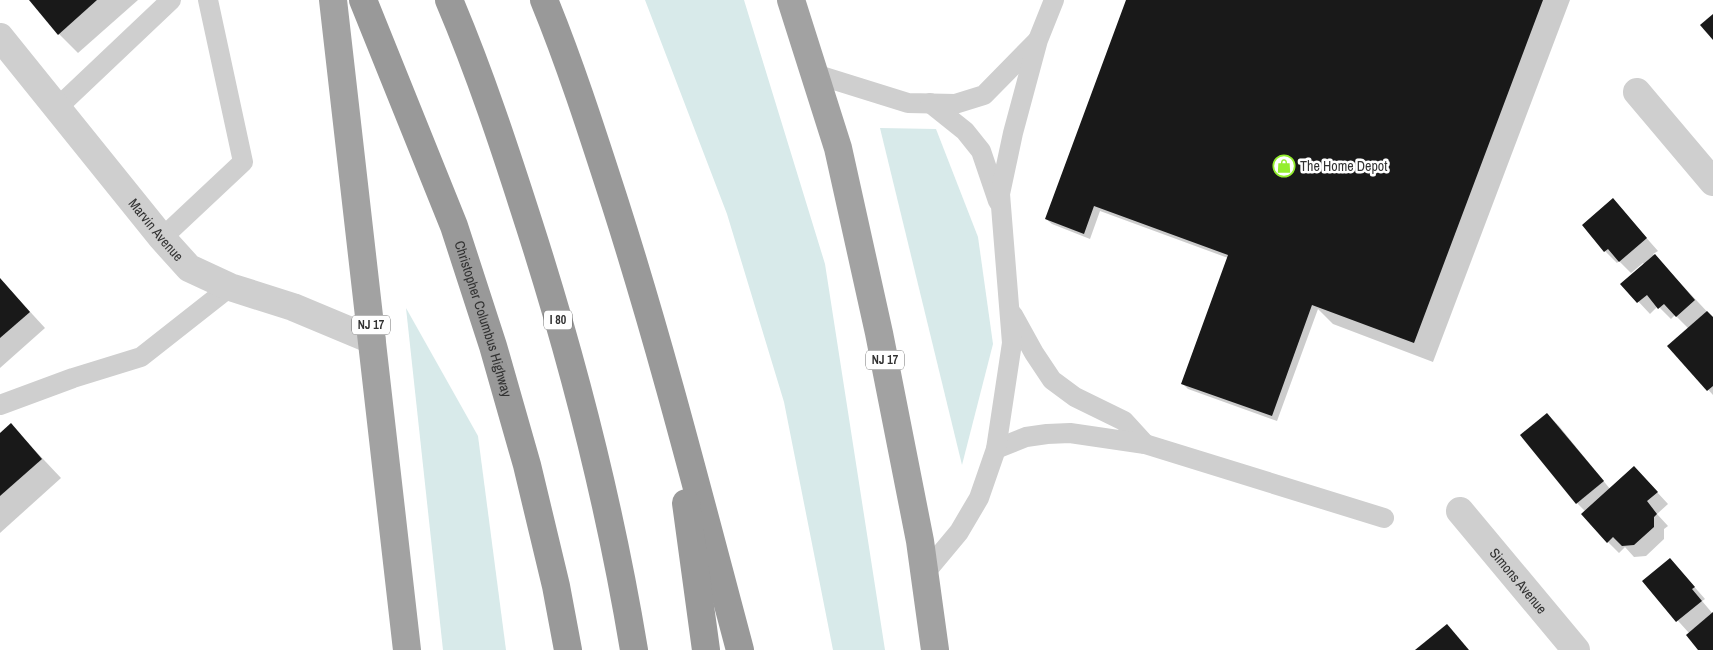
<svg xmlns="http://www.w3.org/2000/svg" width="1713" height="650" font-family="'Archivo Narrow',sans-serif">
	<rect width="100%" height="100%" fill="#fff"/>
	<g fill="#d8eaea">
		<polygon points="645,0 744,0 825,264 885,650 833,650 784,402 727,214"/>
		<polygon points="880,128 936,129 978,237 993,344 962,465"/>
		<polygon points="406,308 478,436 506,650 443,650"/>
	</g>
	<g fill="#0003">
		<polygon points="31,0 138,0 78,53 59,34"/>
		<polygon points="1127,0 1570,0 1433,362 1333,324 1318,309 1277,421 1188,389 1183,384 1228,258 1100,211 1090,239 1052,224 1046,219"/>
		<polygon points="1613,200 1658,251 1653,254 1713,318 1713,395 1669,346 1689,329 1675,315 1671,319 1658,306 1650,314 1622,284 1644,264 1643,263 1631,273 1619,261 1617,263 1605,251 1583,225"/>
		<polygon points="0,279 45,328 0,368"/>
		<polygon points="1547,414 1559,426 1610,489 1645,479 1668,504 1657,514 1668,526 1664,529 1664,539 1646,556 1634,557 1625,547 1619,553 1608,542 1585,511 1577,503"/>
		<polygon points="11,425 61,478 0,533 0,435"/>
		<polygon points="1670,559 1705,599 1702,601 1713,614 1713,650 1700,650 1689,633 1643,582"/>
	</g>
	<g fill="#191919">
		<polygon points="29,0 97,0 58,35"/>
		<polygon points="1126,0 1543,0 1414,343 1312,305 1272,416 1181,384 1228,255 1094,206 1084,234 1045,219"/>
		<polygon points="1713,14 1713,40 1700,25"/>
		<polygon points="1613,198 1647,238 1619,262 1608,249 1604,252 1582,225"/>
		<polygon points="1655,254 1695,300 1676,317 1664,304 1658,309 1647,295 1637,303 1620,284"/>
		<polygon points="0,278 30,312 0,338"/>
		<polygon points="1707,311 1713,317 1713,386 1707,391 1667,346"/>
		<polygon points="1547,413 1604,481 1576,504 1520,435"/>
		<polygon points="11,423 42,459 0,496 0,433"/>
		<polygon points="1634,466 1658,492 1647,501 1657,514 1654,517 1654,527 1634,545 1622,546 1613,537 1607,543 1581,514"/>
		<polygon points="1670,558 1695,587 1692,589 1702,601 1676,622 1642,581"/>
		<polygon points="1713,612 1713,650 1698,650 1686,635"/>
		<polygon points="1447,624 1469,650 1415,650"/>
	</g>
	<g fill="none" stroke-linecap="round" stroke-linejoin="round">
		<g stroke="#cfcfcf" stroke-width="20">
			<polyline points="815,74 908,103 955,104 984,95 1037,41"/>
			<polyline points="930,103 965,131 981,151 998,201"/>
			<polyline points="57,108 171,0"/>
			<polyline points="162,238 243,162 208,0"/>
			<polyline points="1013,315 1034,353 1052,380 1075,397 1124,421 1145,444"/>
			<polyline points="0,405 73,378 141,357 230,287"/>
			<polyline points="996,449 1026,437 1047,434 1070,433 1145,444 1384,518"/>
			<polyline points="924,574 959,532 979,498 996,449 1012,343 1000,194 1013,133 1038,40 1054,0"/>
		</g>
		<g stroke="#cfcfcf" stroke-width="28">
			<path id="s1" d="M0 37 162 238 189 268 230 287 293 307 372 340"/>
			<polyline points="1637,92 1713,182"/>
			<path id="s2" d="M1460 511 1576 650"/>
		</g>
		<g stroke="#a2a2a2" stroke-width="28">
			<polyline points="333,0 407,650"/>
			<polyline points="791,0 838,148 879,333 920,541 935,650"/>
		</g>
		<g stroke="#999" stroke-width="28">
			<path id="s3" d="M363 0 454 226 493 346 527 465 556 586 568 650"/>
			<path d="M449 0C480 73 505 149 529 224 574 364 610 505 634 650"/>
			<path d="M544 0C571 66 593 135 615 203 662 350 700 500 740 650"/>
			<polyline points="686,503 706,650"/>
		</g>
	</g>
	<defs>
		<g id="shop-ring" transform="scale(1.125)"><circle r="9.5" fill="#fff" stroke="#94ee2e" stroke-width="1.5"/><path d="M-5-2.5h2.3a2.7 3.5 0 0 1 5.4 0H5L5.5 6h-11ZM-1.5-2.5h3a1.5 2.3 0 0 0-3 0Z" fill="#94ee2e"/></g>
	</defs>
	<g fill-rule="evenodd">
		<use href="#shop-ring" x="1284" y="166"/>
	</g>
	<g text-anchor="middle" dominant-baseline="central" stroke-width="5" stroke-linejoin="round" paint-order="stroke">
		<g fill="#fff" stroke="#707070" stroke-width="1">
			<rect x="544" y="310.5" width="28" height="19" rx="4"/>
			<rect x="352" y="315.5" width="38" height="19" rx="4"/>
			<rect x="866" y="350.5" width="38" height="19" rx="4"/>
		</g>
		<g font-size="12" font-weight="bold" fill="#323232">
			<text x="558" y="320">I 80</text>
			<text x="371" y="325">NJ 17</text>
			<text x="885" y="360">NJ 17</text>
		</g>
		<g font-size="14" fill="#323232" stroke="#fff" text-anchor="start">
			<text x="1300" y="166">The Home Depot</text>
		</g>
		<g font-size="14" fill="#323232" stroke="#fff">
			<text stroke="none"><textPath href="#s1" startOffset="248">Marvin Avenue</textPath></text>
			<text stroke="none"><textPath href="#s3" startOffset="341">Christopher Columbus Highway</textPath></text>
			<text stroke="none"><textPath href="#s2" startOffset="91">Simons Avenue</textPath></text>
		</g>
	</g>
</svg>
